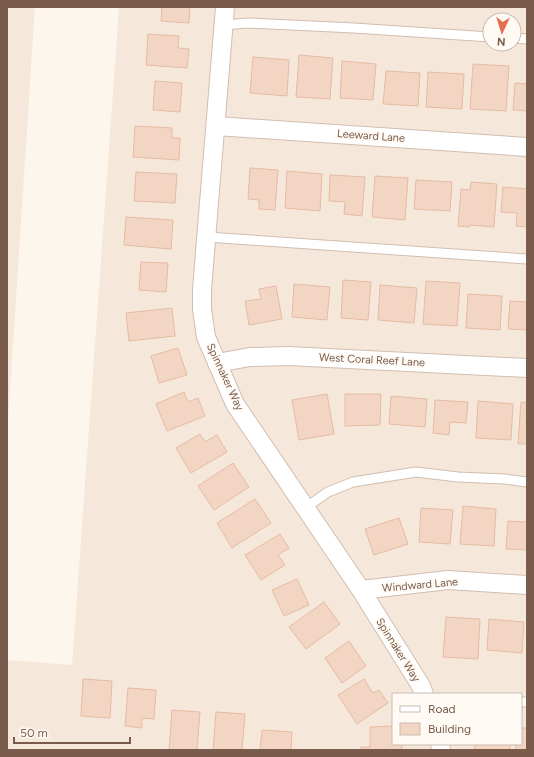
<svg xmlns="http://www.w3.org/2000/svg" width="534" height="757" font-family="Figtree,sans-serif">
	<rect width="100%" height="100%" fill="#fdf6ec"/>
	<g fill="#f5e8da" fill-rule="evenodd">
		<polygon points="7,7 35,7 7,437"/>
		<path d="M119 7H527V750H7V660L72 665ZM490 20H514V44H490ZM393 694H521V744H393Z"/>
	</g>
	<g fill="#f3d5c3" stroke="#e6bba3">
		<polygon points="162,7 190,7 189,23 161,21"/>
		<polygon points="148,34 179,36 178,48 189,49 187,68 146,65"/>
		<polygon points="299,55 333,58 330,99 296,97"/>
		<polygon points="253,57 289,60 287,96 250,93"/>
		<polygon points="342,61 376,64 373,100 340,98"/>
		<polygon points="473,64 509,66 506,111 470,109"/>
		<polygon points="386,71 420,73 418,106 383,104"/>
		<polygon points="428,72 464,74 462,109 426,107"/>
		<polygon points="155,81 182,83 180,112 153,110"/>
		<polygon points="515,83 527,84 527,111 513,110"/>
		<polygon points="135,126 172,128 172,138 180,138 179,160 133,157"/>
		<polygon points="250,168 278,170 275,210 259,209 259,200 248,199"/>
		<polygon points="287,171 322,174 320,211 285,208"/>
		<polygon points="136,172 177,174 175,203 134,201"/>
		<polygon points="330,175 365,177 362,216 344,214 345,202 329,201"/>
		<polygon points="375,176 408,178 405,220 372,217"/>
		<polygon points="416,180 452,182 450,211 414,209"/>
		<polygon points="471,182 497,184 494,227 470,225 470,227 458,226 461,189 470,190"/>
		<polygon points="503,187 527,189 527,227 516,226 517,213 501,212"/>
		<polygon points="126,217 173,220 171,249 124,245"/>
		<polygon points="141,262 168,263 166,292 139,290"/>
		<polygon points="343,280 371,282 368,320 341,318"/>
		<polygon points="426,281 460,283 457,326 423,324"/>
		<polygon points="294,284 330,287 327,320 292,317"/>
		<polygon points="380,285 417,288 414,323 378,320"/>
		<polygon points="276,286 282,319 249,325 245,301 261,299 259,289"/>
		<polygon points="468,294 502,296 500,330 466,328"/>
		<polygon points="510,301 527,302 527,330 508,329"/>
		<polygon points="172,308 175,336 129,341 126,313"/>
		<polygon points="178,348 187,375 159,383 151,356"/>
		<polygon points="184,392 188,402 198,398 205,416 167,431 156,404"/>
		<polygon points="327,394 334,434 299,440 292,400"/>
		<polygon points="345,394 381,394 380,425 345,426"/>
		<polygon points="391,396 427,399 425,427 389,424"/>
		<polygon points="435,400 468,402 466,423 450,422 449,435 433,433"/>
		<polygon points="478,401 513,404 511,440 476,438"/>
		<polygon points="521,402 527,403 527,444 518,444"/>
		<polygon points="200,434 205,442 217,435 227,452 191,473 176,448"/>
		<polygon points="233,463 249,487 214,510 198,486"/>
		<polygon points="255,499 271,523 232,548 217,523"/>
		<polygon points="463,506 496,509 494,546 460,544"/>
		<polygon points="421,508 453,510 450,544 419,542"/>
		<polygon points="527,513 527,550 506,549 508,521 526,522"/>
		<polygon points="399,518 408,544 374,555 365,529"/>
		<polygon points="280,534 289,548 278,555 285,565 261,580 245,555"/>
		<polygon points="297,579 309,605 284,616 272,590"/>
		<polygon points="324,602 340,624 306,649 289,627"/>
		<polygon points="446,617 480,619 478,659 443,657"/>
		<polygon points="489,619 524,622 522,653 487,650"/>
		<polygon points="349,641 366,666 342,683 325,658"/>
		<polygon points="83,679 112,681 110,718 81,716"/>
		<polygon points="364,679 373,693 379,690 388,703 357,724 338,695"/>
		<polygon points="128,688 156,690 154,719 142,718 142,728 125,726"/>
		<polygon points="172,710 200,712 197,750 169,750"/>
		<polygon points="216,712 245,714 242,750 213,750"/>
		<polygon points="393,726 393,744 402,744 402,750 361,750 361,747 370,747 370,727"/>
		<polygon points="521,728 527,728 527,750 516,750 516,744 521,744"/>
		<polygon points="262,730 292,732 291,750 260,750"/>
		<polygon points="475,744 510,744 510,750 474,750"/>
	</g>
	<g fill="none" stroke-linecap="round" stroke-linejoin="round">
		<g stroke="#d1beb0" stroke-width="11">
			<g id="service">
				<polyline points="223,25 248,23 354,28 490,37"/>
				<polyline points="514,38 527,39"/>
				<polyline points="207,237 527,259"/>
				<polyline points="305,508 328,492 353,482 416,472 458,477 504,479 527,482"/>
				<polyline points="521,702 527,702"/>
			</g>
		</g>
		<g stroke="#d1beb0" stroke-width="20">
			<g id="minor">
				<polyline points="225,7 202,289 202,309 206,337 235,404 361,590 421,686 424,694"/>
				<polyline points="216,126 527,147"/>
				<polyline points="217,363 250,357 289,356 527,368"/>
				<polyline points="361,590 448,580 527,585"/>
				<polyline points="440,744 441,750"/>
			</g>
		</g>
		<use href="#service" stroke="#fff" stroke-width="9"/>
		<use href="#minor" stroke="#fff" stroke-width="18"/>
	</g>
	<g text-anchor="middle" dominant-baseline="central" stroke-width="3.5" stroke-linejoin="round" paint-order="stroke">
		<g font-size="11" fill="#7a5c4d" stroke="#fffaf3">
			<text transform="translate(371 136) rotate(4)">Leeward Lane</text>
			<text transform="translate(372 360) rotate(3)">West Coral Reef Lane</text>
			<text transform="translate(225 377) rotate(65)">Spinnaker Way</text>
			<text transform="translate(420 585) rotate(-5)">Windward Lane</text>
			<text transform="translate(398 650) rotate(58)">Spinnaker Way</text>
		</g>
	</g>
	<rect width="534" height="757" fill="none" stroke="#7a5c4d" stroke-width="16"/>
	<rect x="392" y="693" width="130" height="52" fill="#fffaf3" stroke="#cabbb1"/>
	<rect x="400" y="706" width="20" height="6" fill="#ffffff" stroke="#cabbb1"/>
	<text x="428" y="713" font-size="12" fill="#7a5c4d">Road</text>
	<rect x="400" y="723" width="20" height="12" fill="#f3d5c3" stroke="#cabbb1"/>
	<text x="428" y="733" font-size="12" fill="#7a5c4d">Building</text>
	<g transform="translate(502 32) rotate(184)"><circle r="19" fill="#fffaf3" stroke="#cabbb1"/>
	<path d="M0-3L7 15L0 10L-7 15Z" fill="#e76f51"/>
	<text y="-6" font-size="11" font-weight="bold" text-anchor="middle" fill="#7a5c4d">N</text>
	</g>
	<path d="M14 737v6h116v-6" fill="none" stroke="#7a5c4d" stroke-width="2"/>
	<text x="20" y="737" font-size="12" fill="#7a5c4d" stroke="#fffaf3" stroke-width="3" paint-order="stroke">50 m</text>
</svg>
